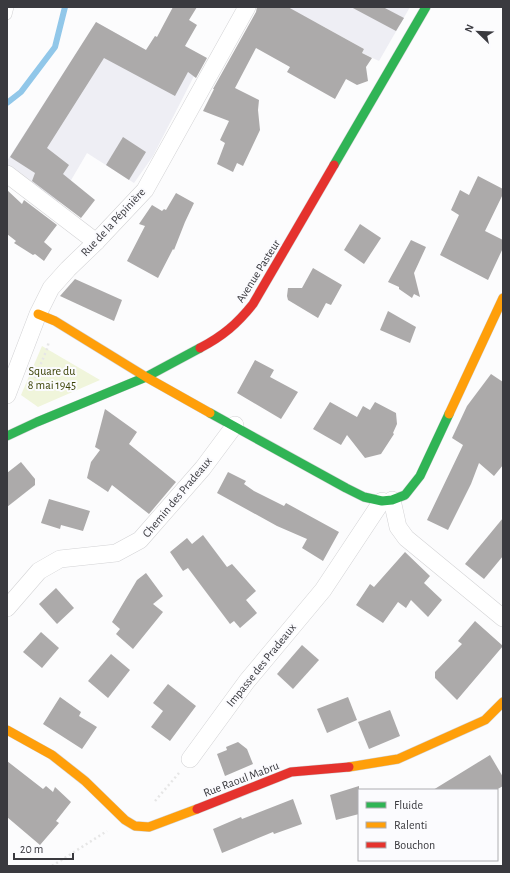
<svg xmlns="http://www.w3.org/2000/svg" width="510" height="873" font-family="'Alegreya Sans',sans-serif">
<rect width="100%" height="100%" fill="#fcfcfd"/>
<g fill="#eeeef4">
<polygon points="271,7 410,7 379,61 362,53 364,49 317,23 310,34"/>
<polygon points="96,22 146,50 155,36 187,53 180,67 194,76 153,156 134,183 87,153 57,204 7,166 7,161"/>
</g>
<polygon fill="#f0f5db" points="42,346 47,349 100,380 38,407 21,395"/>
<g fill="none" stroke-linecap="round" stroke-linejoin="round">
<polyline stroke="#91c7e9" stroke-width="6" points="7,103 21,92 55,47 65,7"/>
</g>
<g fill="#acaaaa">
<polygon points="173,7 197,7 189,20 197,25 185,46 207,58 196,78 188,72 175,96 104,58 47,148 69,165 63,174 95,200 81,218 32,181 35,173 10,157 96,22 146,50 155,36 157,37"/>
<polygon points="257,7 288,7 364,49 362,53 372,58 366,67 368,81 357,85 346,79 335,99 287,72 290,67 256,48 235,88 259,100 258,110 260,130 243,166 237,163 233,172 217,164 225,143 220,140 229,121 203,111 214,89 213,89 256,12"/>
<polygon points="351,7 383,7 404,18 396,31"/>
<polygon points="123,137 146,152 129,180 106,165"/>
<polygon points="478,176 503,189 503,194 485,231 503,240 503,248 488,280 440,255 459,215 451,210 460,190 469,195"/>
<polygon points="7,190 22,204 24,200 57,225 44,242 52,249 44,261 35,254 33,255 14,243 16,241 7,234"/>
<polygon points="176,193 194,203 185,222 174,250 173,249 158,278 127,261 145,226 139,224 152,205 162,211 164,209 166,210"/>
<polygon points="360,224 381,238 364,264 344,250"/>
<polygon points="411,240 426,247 414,273 420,297 414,294 412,298 399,289 399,287 388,282"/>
<polygon points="313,268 342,285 331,305 326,303 318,318 288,300 287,296 288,288 302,288"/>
<polygon points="75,279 122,300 114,321 60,296"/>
<polygon points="388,311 416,327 410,343 380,330"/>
<polygon points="255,360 274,370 270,377 298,392 281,419 237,393"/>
<polygon points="491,374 503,382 503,465 494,476 479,463 471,484 448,530 427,520 463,445 452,438 467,406"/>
<polygon points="330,402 357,417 363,406 370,410 375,402 396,413 397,424 393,433 394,434 381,454 365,458 347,435 341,445 313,429"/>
<polygon points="105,409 137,432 129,444 176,482 149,514 112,485 108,492 87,478 91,462 100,450 95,447"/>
<polygon points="21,462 35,479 35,485 7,507 7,473"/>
<polygon points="228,472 246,481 244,484 254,491 284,506 286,503 339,532 323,561 302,548 307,539 277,526 217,493"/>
<polygon points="49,499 90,511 83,531 61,525 60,529 41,523"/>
<polygon points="503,518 503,556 484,579 465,564"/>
<polygon points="203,535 227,567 232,564 256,591 246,600 257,613 240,628 234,621 230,624 188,568 183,571 170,552 187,538 192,544"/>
<polygon points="405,552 430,576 424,583 442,600 428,617 411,600 406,608 398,602 383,623 356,605 370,584 374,587"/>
<polygon points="146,573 163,596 153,604 163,612 133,649 116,634 120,629 112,622 137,580"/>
<polygon points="56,588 74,608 57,624 39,604"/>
<polygon points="475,621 503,646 457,700 435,678 435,672 462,644 458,641"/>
<polygon points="41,632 59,648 42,668 23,652"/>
<polygon points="302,645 319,660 293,689 277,674"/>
<polygon points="111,654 130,670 108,698 88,681"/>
<polygon points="168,684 196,706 170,741 151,727 163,711 153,703"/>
<polygon points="60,697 81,712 79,716 97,727 82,749 43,724"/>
<polygon points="348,697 357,720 327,733 317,709"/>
<polygon points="390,710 400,736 369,749 358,722"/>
<polygon points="238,742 247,749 253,764 225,776 217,754 227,750 226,747"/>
<polygon points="490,755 503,777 503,786 496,790 433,790"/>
<polygon points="7,761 43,789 46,786 53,792 55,787 71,802 56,821 59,823 40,845 7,817"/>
<polygon points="359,786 359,814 336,820 330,795"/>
<polygon points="293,799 302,824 274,834 273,832 222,853 213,829 241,817 242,819"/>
</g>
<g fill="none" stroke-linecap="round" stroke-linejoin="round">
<g stroke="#d3d3d5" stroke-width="10">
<polyline id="lane" points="7,15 9,7"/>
</g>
<g stroke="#d3d3d5" stroke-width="18">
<g id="street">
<polyline points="7,174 96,242"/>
<polyline points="7,395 38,314 51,288 68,269 96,242 145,190 247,7"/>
<polyline points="392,500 398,527 406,538 503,618"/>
<polyline points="7,608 39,571 60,559 116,553 140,540 203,468 235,425"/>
<polyline points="190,759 247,681 323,590 382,501"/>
</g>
</g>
<g stroke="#d3d3d5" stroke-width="10">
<g id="fast">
<polyline points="334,165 426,7"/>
<polyline points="210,413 346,488 364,497 382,501 392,500 405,495 420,476 449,414"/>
<polyline points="7,436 37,422 146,377 200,348"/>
</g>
</g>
<g stroke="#d3d3d5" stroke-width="10">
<g id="slow">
<polyline points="38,314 55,321 146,377 210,413"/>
<polyline points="449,414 503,298"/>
<polyline points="7,730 52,755 85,781 125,820 135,826 149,827 197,809"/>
<polyline points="349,767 398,759 485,720 503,702"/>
</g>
</g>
<g stroke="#d3d3d5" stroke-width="10">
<g id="jam">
<path d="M200 348C223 336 237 324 253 304L334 165"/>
<polyline points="197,809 291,772 349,767"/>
</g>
</g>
<g stroke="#e6e6e6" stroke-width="2.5" stroke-dasharray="2 3" stroke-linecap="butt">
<polyline points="35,378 47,349 49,341"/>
<polyline points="155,801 179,773"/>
<polyline points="52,866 107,831"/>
</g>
<use href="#lane" stroke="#fff" stroke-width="9"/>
<use href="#street" stroke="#fff" stroke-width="17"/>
<use href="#fast" stroke="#30b455" stroke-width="9"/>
<use href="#slow" stroke="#ff9f0a" stroke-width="9"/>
<use href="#jam" stroke="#e5322d" stroke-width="9"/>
</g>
<g text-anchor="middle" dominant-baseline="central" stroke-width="4" stroke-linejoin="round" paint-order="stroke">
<g font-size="12" fill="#3a3a3f" stroke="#fbfbfe">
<text transform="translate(113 222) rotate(-47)">Rue de la Pépinière</text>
<text transform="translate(258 271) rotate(-58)">Avenue Pasteur</text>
<text transform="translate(177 497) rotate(-50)">Chemin des Pradeaux</text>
<text transform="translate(261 665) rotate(-51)">Impasse des Pradeaux</text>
<text transform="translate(241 779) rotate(-21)">Rue Raoul Mabru</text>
</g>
<g font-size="12" fill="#3b4205" stroke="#fbfbfe">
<text x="52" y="371">Square du<tspan x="52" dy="14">8 mai 1945</tspan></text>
</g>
</g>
<rect width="510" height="873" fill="none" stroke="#3a3a3f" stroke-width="16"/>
<rect x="358" y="789" width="140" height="72" fill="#fbfbfe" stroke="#aeaeb2"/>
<rect x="366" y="802" width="20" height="6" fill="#30b455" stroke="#aeaeb2"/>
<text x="394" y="809" font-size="12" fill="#3a3a3f">Fluide</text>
<rect x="366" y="822" width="20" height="6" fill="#ff9f0a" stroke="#aeaeb2"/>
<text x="394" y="829" font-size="12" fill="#3a3a3f">Ralenti</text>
<rect x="366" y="842" width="20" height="6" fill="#e5322d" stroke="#aeaeb2"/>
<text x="394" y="849" font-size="12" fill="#3a3a3f">Bouchon</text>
<g transform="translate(478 32) rotate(293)" stroke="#fbfbfe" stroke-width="3" paint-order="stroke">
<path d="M0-3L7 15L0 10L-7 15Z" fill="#3a3a3f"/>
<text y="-6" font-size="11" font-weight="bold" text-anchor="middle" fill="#3a3a3f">N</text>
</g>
<path d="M14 853v6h59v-6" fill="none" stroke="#3a3a3f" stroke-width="2"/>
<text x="20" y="853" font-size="12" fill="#3a3a3f" stroke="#fbfbfe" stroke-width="3" paint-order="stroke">20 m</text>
</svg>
